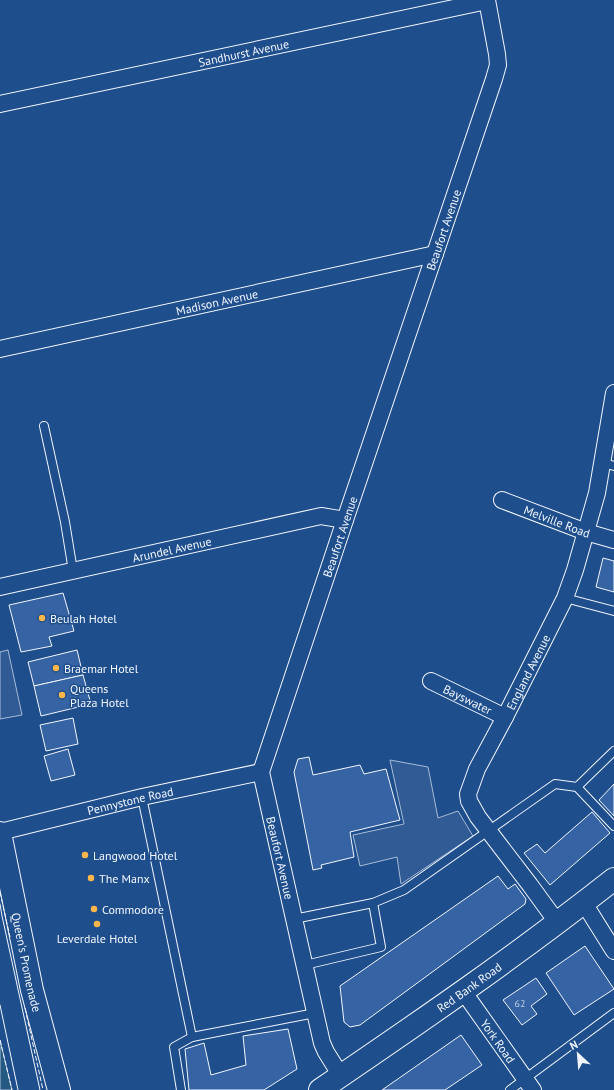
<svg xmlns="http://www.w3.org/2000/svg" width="614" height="1090" font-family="'PT Sans',sans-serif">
<rect width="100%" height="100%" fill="#1f4e8c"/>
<polygon fill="#245a82" stroke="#a8bbd7" points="0,1040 12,1090 0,1090"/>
<g fill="#305b95" stroke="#a8bbd7">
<polygon points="8,650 22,715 0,719 0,652"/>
<polygon points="390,760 428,767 438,818 458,811 473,836 401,884 397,857 360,866 353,835 404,824"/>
</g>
<g fill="#3563a3" stroke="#f2f6ff">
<polygon points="603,558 614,561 614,592 596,587"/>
<polygon points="63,593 74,631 49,637 52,646 21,652 9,605"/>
<polygon points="77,650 83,675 34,686 28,662"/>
<polygon points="83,675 91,704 41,716 34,686"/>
<polygon points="73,718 78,744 46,751 40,725"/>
<polygon points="68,749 75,775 51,781 44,756"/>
<polygon points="309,757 313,775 360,765 364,774 386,769 400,820 350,832 354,857 321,865 322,868 313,870 294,772 298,759"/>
<polygon points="614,784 614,816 599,800"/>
<polygon points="592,812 610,833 550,885 524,853 537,844 545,853"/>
<polygon points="498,876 508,889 515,884 526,899 525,904 360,1025 350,1027 344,1022 340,986"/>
<polygon points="585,946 614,989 574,1015 546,973"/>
<polygon points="536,978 547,994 531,1006 537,1014 522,1025 503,1000"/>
<polygon points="288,1029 297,1069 264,1090 189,1090 185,1049 204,1043 211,1075 246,1065 243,1036"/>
<polygon points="461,1035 482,1065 445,1090 382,1090"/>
</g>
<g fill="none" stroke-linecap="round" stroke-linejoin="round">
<g stroke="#f2f6ff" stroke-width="10">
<g id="lane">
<polyline points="44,426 65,522 73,571"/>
<polyline points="603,463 614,466"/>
<polyline points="565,598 614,611"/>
<polyline points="577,787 614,826"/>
<polyline points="142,797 192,1037"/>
<polyline points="294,919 373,903 404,890 555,784 577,787 614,751"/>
<polyline points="305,965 381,947 373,903"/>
<polyline points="181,1090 174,1047 192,1037 315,1013"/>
<polyline points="510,1090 614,1013"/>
</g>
</g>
<g stroke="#f2f6ff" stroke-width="18">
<g id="street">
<path id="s1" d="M0 104 487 1"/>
<path id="s2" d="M0 349 435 254"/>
<path id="s3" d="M502 500 586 532 614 540"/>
<path id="s4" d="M0 587 321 516 345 520"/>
<path id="s5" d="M431 681 505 717"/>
<path id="s6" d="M0 832 142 797 261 772"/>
<polyline points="584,903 614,951"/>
<path id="s7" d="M557 922 530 885 478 817 469 801 468 794 477 769 505 717 565 598 575 570 597 493 614 393"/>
<path id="s8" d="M463 991 533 1090"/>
<path id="s9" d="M341 1076 326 1052 322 1043 261 772 345 520 494 79 498 65 497 54 487 0"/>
</g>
</g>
<g stroke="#f2f6ff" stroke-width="24">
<g id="secondary">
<path id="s10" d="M320 1090C420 1022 519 954 614 879"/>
</g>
</g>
<g stroke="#f2f6ff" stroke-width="24">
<g id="primary">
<path id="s11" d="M0 833 32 990 59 1090"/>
</g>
</g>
<use href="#lane" stroke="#1f4e8c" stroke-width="8"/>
<use href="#street" stroke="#1f4e8c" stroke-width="16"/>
<use href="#secondary" stroke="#1f4e8c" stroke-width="22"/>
<use href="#primary" stroke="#1f4e8c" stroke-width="22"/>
<g stroke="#f2f6ff" stroke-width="1">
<polyline points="0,904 2,916 40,1090"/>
<polyline points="0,1005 18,1090"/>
</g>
<g stroke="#f2f6ff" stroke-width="1" stroke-dasharray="5 2" stroke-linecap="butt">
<polyline points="0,892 10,937"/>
<polyline points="25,1008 43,1090"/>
<polyline points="0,1040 12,1090"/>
</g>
</g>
<g fill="#ffb74d" stroke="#1f4e8c" stroke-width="1.5">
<circle cx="42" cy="618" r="4"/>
<circle cx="56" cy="668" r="4"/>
<circle cx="62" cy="695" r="4"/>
<circle cx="85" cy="855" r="4"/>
<circle cx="91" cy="878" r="4"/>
<circle cx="94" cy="909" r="4"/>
<circle cx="97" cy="924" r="4"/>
</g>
<g text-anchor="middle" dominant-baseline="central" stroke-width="3" stroke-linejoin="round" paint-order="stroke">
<g font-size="10" fill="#c3d1e8">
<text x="520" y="1003">62</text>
</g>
<g font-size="12" fill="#f2f6ff" stroke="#1f4e8c">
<text stroke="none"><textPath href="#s1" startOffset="249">Sandhurst Avenue</textPath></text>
<text stroke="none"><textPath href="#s9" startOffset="888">Beaufort Avenue</textPath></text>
<text stroke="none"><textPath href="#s2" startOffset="222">Madison Avenue</textPath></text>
<text stroke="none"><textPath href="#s3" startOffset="59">Melville Road</textPath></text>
<text stroke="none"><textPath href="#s9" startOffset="564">Beaufort Avenue</textPath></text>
<text stroke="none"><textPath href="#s4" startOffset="176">Arundel Avenue</textPath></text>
<text stroke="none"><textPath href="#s7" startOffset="293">England Avenue</textPath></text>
<text stroke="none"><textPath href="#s5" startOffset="41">Bayswater</textPath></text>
<text stroke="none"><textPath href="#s6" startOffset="134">Pennystone Road</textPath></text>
<text transform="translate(280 858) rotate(77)">Beaufort Avenue</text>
<text stroke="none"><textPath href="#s11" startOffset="132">Queen's Promenade</textPath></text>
<text stroke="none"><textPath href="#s10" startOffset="181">Red Bank Road</textPath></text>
<text stroke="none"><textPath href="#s8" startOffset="61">York Road</textPath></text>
</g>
<g font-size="12" fill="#f2f6ff" stroke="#1f4e8c" text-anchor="start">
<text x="50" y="618">Beulah Hotel</text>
<text x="64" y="668">Braemar Hotel</text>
<text x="70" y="688">Queens<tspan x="70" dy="14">Plaza Hotel</tspan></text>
<text x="93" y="855">Langwood Hotel</text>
<text x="99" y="878">The Manx</text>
<text x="102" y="909">Commodore</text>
<text x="97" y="938" text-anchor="middle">Leverdale Hotel</text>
</g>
</g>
<g transform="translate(578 1054) rotate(334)" stroke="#1f4e8c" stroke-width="3" paint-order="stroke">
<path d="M0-3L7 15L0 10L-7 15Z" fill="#f2f6ff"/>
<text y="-6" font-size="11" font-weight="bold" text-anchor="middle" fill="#f2f6ff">N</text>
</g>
</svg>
